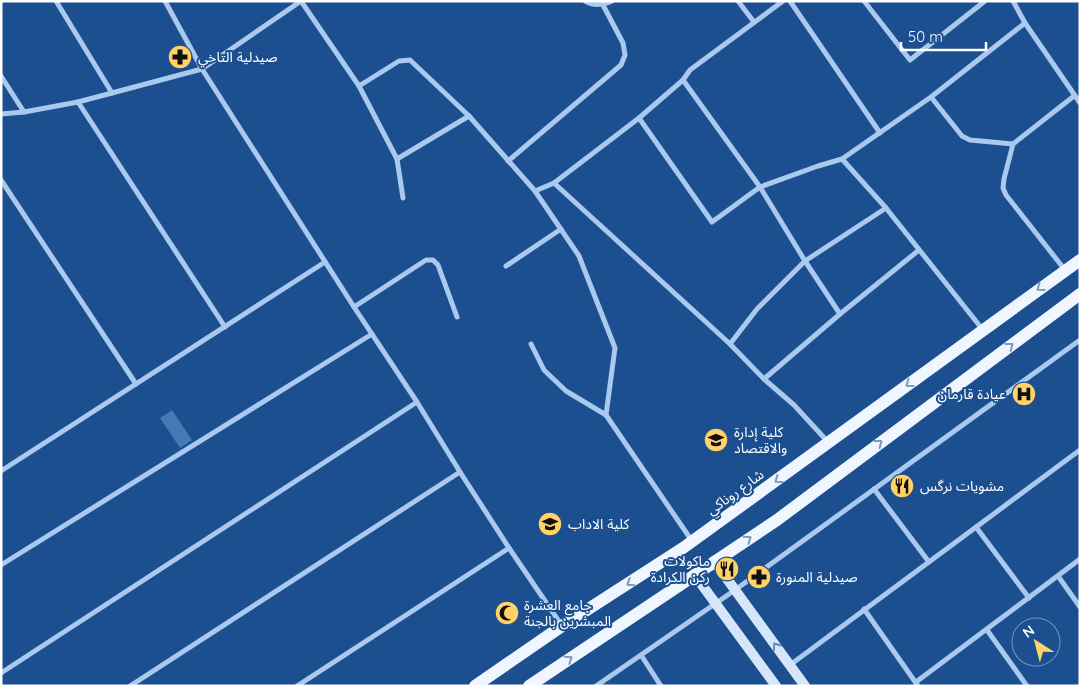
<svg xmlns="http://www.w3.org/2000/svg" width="1081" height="687" font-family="Quicksand,'Noto Sans Arabic',sans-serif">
<rect width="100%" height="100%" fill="#1b4f8f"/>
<polygon fill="#4478b7" points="172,410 192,440 180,448 160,418"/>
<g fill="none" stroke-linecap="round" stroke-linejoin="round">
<g stroke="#a9c9ee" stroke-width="5">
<polyline points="56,1 112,93"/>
<polyline points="165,1 202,69 354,307 417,402 460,472 509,548 562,626"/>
<polyline points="301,1 359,86 397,159 403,198"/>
<path d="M585 1C594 7 603 5 612 1"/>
<polyline points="738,1 754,22"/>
<polyline points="790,1 880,133"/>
<polyline points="864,1 910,60 985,1"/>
<polyline points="1013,1 1025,23 1080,103"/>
<polyline points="1,76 24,112"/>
<polyline points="683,80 760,187 805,261 840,314"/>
<polyline points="359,86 399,61 410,60 469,116 535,191 579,256 615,348 606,415 692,541"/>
<polyline points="931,97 962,136 970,140 1013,144"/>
<polyline points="78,102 225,327"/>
<polyline points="1,114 24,112 78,102 202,69 301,1"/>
<polyline points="639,118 712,222 760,187 818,166 842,159 931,97 1025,23"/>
<polyline points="397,159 469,116"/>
<polyline points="842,159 886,208 983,330"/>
<polyline points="508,161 621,65 625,55 623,43 603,5"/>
<polyline points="1,180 136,384"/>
<polyline points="554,183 730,344 764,379 794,405 828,442"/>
<polyline points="535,191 554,183 639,118 683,80 690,70 783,1"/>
<polyline points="506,266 561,229"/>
<polyline points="1065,270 1006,195 1003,188 1004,179 1013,144 1074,96"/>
<polyline points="354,307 426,260 433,260 438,265 457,317"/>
<polyline points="531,344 544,370 566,391 606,415"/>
<polyline points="730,344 757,309 805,261 886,208"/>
<polyline points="764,379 840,314 919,250"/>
<polyline points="1,471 325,262"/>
<polyline points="874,489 929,562"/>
<polyline points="976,527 1029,598"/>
<polyline points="1,565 372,334"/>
<polyline points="1058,576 1080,607"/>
<polyline points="864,609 918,686"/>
<polyline points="987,630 1027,686"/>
<polyline points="641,655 661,686"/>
<polyline points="790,665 1080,450"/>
<polyline points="1,673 417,402"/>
<polyline points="916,682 1080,559"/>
<polyline points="130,686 460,472"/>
<polyline points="297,686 509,548"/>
<polyline points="596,686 735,590 1080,340"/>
</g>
<g stroke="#d6e6fa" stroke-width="10">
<polyline points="714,561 805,686"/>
<polyline points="694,574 776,686"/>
</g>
<g stroke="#f0f6ff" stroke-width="12">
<polyline points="475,686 562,626 683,548 1080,260"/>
<polyline points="529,686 777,520 1080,294"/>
</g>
</g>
<defs><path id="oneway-chevron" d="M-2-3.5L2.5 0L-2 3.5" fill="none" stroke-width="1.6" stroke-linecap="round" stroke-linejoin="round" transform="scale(1.25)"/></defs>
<g stroke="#7b9ac1">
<use href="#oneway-chevron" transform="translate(1040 288) rotate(144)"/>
<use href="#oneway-chevron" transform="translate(1010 346) rotate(-37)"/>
<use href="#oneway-chevron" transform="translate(909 384) rotate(144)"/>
<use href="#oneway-chevron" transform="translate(879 443) rotate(-37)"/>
<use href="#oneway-chevron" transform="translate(778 480) rotate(144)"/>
<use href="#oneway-chevron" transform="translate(748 539) rotate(-34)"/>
<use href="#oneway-chevron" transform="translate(630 583) rotate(147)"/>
<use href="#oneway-chevron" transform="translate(569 659) rotate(-34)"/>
</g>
<use stroke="#668bba" href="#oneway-chevron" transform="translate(776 646) rotate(-126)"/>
<defs>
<g id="pharmacy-disc" transform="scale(1.25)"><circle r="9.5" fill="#ffd166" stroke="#1b4f8f"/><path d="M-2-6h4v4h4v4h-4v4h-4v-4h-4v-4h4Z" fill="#111"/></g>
<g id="hospital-disc" transform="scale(1.25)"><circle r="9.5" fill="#ffd166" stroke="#1b4f8f"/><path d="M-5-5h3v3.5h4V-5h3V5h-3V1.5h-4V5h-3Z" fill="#111"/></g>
<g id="university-disc" transform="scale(1.25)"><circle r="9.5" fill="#ffd166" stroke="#1b4f8f"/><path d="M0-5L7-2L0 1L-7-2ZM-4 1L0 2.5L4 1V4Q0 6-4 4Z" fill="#111"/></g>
<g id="restaurant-disc" transform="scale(1.25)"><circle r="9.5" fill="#ffd166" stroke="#1b4f8f"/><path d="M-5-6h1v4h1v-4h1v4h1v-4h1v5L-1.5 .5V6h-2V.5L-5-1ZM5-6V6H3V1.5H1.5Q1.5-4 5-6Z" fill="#111"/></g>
<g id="mosque-disc" transform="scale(1.25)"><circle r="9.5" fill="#ffd166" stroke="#1b4f8f"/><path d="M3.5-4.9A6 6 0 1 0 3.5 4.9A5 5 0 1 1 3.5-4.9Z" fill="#111"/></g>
</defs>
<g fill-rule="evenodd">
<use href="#pharmacy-disc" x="180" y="57"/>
<use href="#hospital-disc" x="1024" y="394"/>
<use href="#university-disc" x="716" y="440"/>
<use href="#restaurant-disc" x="902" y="486"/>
<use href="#university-disc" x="550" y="524"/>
<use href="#restaurant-disc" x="727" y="569"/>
<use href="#pharmacy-disc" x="759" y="577"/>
<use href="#mosque-disc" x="507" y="613"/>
</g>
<g text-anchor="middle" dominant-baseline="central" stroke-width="4" stroke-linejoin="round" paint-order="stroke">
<g font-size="14" fill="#fff" stroke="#1b4f8f" text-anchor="start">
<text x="198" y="57">صيدلية التاخي</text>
<text x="1006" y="394" text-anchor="end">عيادة قارمان</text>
<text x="734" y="432">كلية إدارة<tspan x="734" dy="16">والاقتصاد</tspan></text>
<text x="920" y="486">مشويات نرگس</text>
<text x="568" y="524">كلية الاداب</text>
<text x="710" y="561" text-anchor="end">ماكولات<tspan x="710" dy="16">ركن الكرادة</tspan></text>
<text x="776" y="577">صيدلية المنورة</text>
<text x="524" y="605">جامع العشرة<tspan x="524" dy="16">المبشرين بالجنة</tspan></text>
</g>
<g font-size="14" fill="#fff" stroke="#1b4f8f">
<text transform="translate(735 492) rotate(-36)">شارع روناكي</text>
</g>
</g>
<rect width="1081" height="687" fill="none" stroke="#ffffff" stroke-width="5"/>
<g transform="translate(1036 642) rotate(324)"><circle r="24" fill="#1b4f8f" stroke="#7695bc"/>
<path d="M0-4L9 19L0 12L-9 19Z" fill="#ffd166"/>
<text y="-8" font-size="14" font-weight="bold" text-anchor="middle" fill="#ffffff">N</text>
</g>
<path d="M901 42v8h85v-8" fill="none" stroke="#ffffff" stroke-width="2.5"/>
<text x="908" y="42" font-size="15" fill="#ffffff" stroke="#1b4f8f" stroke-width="4" paint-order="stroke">50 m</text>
</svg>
